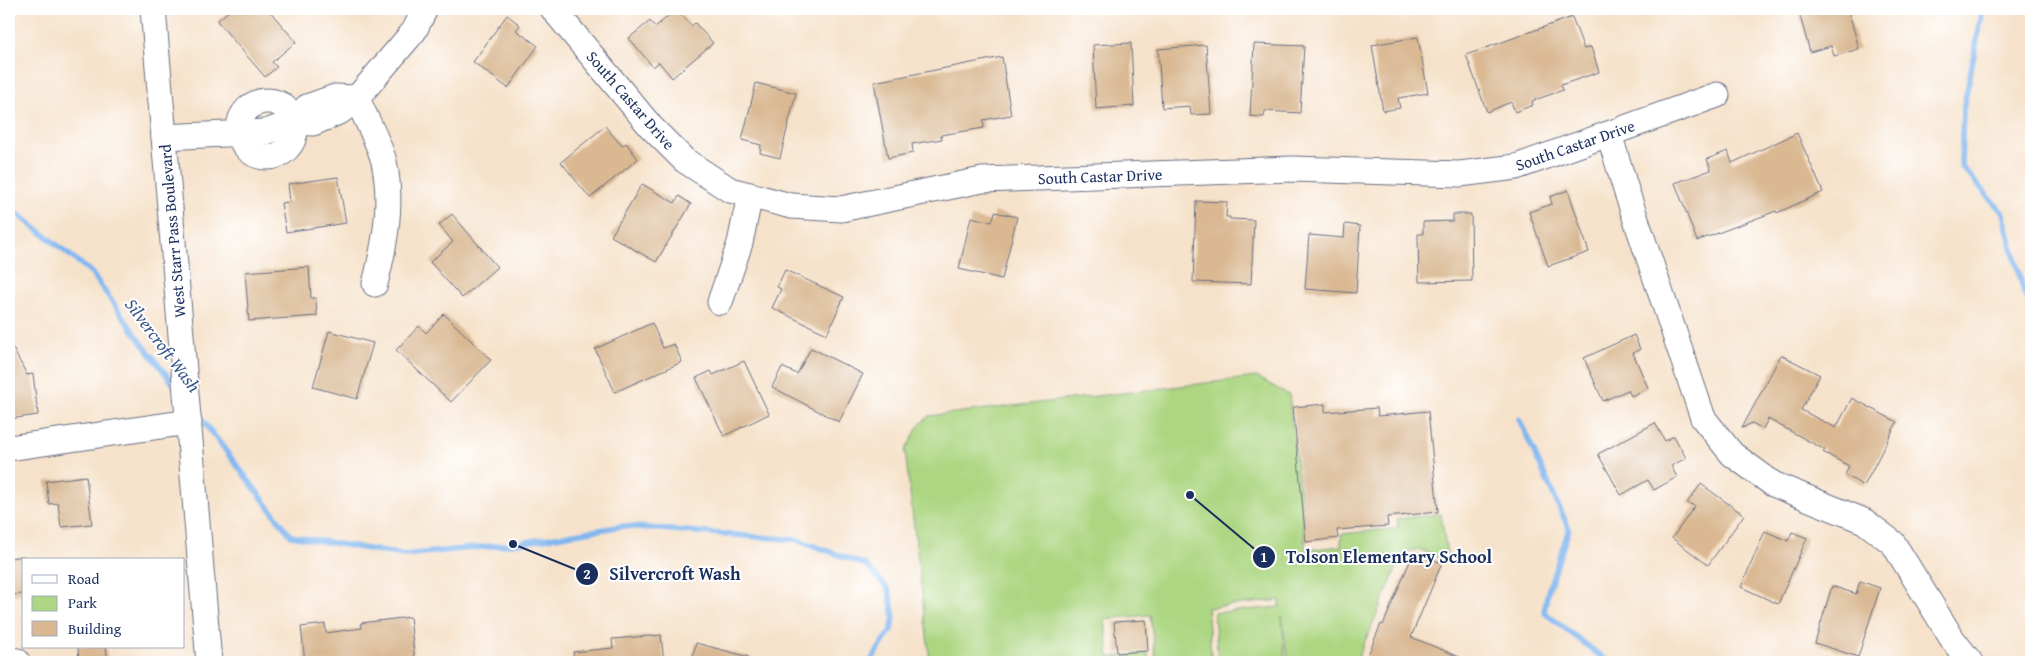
<svg xmlns="http://www.w3.org/2000/svg" width="2040" height="671" font-family="'Gentium Book Plus',serif">
<rect width="100%" height="100%" fill="#fff"/>
<filter id="ink" filterUnits="userSpaceOnUse"><feTurbulence type="fractalNoise" baseFrequency=".02" numOctaves="2"/><feDisplacementMap in="SourceGraphic" scale="10" xChannelSelector="R" yChannelSelector="G"/><feConvolveMatrix kernelMatrix="1 2 1 2 8 2 1 2 1" color-interpolation-filters="sRGB"/></filter>
<filter id="wash" filterUnits="userSpaceOnUse"><feTurbulence type="fractalNoise" baseFrequency=".0096" numOctaves="4" result="noise"/><feDisplacementMap in="SourceGraphic" scale="20" xChannelSelector="R" yChannelSelector="G"/><feGaussianBlur stdDeviation="1.12" result="paint"/><feColorMatrix in="noise" values="0 0 0 0 0 0 0 0 0 0 0 0 0 0 0 0 0 1.4 0 .05"/><feComposite in="paint" operator="in"/></filter>
<g filter="url(#wash)">
<rect width="100%" height="100%" fill="#f6e2ca"/>
<polygon fill="#acd681" stroke="#648270" points="1257,377 1289,395 1306,550 1341,546 1341,534 1398,528 1397,519 1441,514 1448,561 1418,549 1403,553 1356,662 1288,662 1282,616 1285,662 1218,662 1214,613 1280,607 1280,600 1207,608 1212,662 1156,662 1150,615 1105,619 1109,657 1148,653 1149,662 930,662 905,451 919,425 929,416"/>
<g fill="none" stroke-linecap="round" stroke-linejoin="round">
<g stroke="#81b7f0" stroke-width="5.5">
<polyline points="1983,9 1963,110 1961,166 2003,213 2024,292 2031,306"/>
<polyline points="9,207 91,272 141,342 176,387"/>
<polyline points="196,412 291,536 404,555 513,544 623,526 798,540 866,565 889,590 894,618 891,630 870,662"/>
<polyline points="1519,419 1569,529 1548,591 1544,612 1603,658 1612,662"/>
</g>
</g>
<g id="blocks">
<g fill="#d9b892">
<polygon points="231,9 268,9 296,42 272,62 277,67 265,77 217,21"/>
<polygon points="677,9 691,26 695,23 713,43 672,78 659,62 653,67 629,38 650,21 655,27"/>
<polygon points="1798,9 1848,9 1859,49 1834,56 1831,46 1810,52"/>
<polygon points="507,15 520,25 516,30 538,46 508,88 473,62"/>
<polygon points="1572,17 1584,49 1591,47 1599,72 1561,85 1563,90 1532,101 1533,105 1515,112 1511,102 1487,112 1466,55"/>
<polygon points="1418,37 1428,93 1398,98 1400,108 1383,111 1372,45"/>
<polygon points="1131,43 1134,106 1096,109 1093,45"/>
<polygon points="1254,44 1304,46 1300,113 1265,111 1264,117 1250,116"/>
<polygon points="1206,45 1211,114 1191,115 1190,106 1162,108 1158,49"/>
<polygon points="1002,57 1011,115 983,120 984,128 941,135 942,139 912,144 913,153 888,158 874,82"/>
<polygon points="756,83 796,93 780,158 760,153 761,145 742,140"/>
<polygon points="605,126 622,146 626,143 638,159 590,198 561,162"/>
<polygon points="1797,133 1823,192 1777,213 1776,211 1697,241 1675,183 1711,170 1707,159 1728,151 1732,163"/>
<polygon points="338,177 346,223 286,232 281,203 290,202 288,184"/>
<polygon points="642,184 675,203 679,196 691,204 656,262 611,236"/>
<polygon points="1568,190 1589,252 1548,266 1529,212 1552,204 1550,197"/>
<polygon points="1196,201 1227,202 1226,217 1230,217 1230,219 1254,220 1251,284 1193,282"/>
<polygon points="995,212 1017,217 1002,279 959,269 971,217 992,222"/>
<polygon points="452,214 497,267 462,298 430,262 453,242 439,225"/>
<polygon points="1453,214 1471,214 1472,281 1419,282 1418,234 1423,234 1423,222 1453,221"/>
<polygon points="1345,224 1360,226 1356,293 1305,289 1309,235 1344,238"/>
<polygon points="309,267 311,298 316,298 317,316 249,321 245,272"/>
<polygon points="785,270 844,297 827,334 772,308 781,289 777,287"/>
<polygon points="444,314 491,360 451,402 396,350 419,326 426,333"/>
<polygon points="652,323 663,348 674,344 682,362 615,392 595,349"/>
<polygon points="329,331 373,343 357,399 313,387"/>
<polygon points="1634,335 1640,349 1633,353 1648,388 1631,396 1628,390 1603,401 1584,358"/>
<polygon points="9,341 27,375 33,374 38,415 9,419"/>
<polygon points="811,348 863,374 839,422 772,387 782,367 797,374"/>
<polygon points="1781,355 1820,375 1801,410 1836,428 1852,398 1897,422 1864,486 1845,475 1849,466 1823,452 1825,450 1768,419 1763,429 1752,423 1742,428"/>
<polygon points="744,361 769,414 724,436 696,378 711,371 713,375"/>
<polygon points="1325,404 1325,412 1377,408 1378,416 1428,411 1438,512 1387,517 1388,526 1337,530 1338,538 1306,542 1293,407"/>
<polygon points="1655,423 1665,441 1674,436 1686,458 1671,466 1677,477 1654,490 1648,480 1621,495 1598,454"/>
<polygon points="86,476 92,524 61,527 58,503 49,504 46,481"/>
<polygon points="1701,484 1744,515 1708,565 1672,538 1695,506 1687,503"/>
<polygon points="1765,531 1788,541 1792,532 1807,538 1778,604 1741,587"/>
<polygon points="1417,553 1442,563 1411,637 1472,662 1365,662 1381,624 1383,625 1413,554 1415,556"/>
<polygon points="24,556 24,594 9,595 9,558"/>
<polygon points="1860,581 1880,588 1858,657 1815,643 1832,586 1856,594"/>
<polygon points="410,617 415,662 305,662 301,627 325,624 326,633 362,628 361,623"/>
<polygon points="1146,620 1148,651 1117,653 1114,622"/>
<polygon points="661,635 664,662 574,662 573,652 613,648 612,639"/>
<polygon points="696,643 749,657 749,662 691,662"/>
<polygon points="78,647 106,647 108,662 79,662"/>
</g>
</g>
</g>
<g filter="url(#ink)">
<use href="#blocks" fill-opacity="0" stroke="#686e84" stroke-width="1"/>
<g fill="none" stroke-linecap="round" stroke-linejoin="round">
<g stroke="#686e84" stroke-width="27">
<g id="minor">
<polyline points="153,9 209,662"/>
<polyline points="553,9 651,127 684,160 730,190 791,206 841,209 982,180 1292,169 1460,174 1516,167 1717,95"/>
<circle cx="267" cy="129" r="28"/>
<polyline points="1609,134 1627,193 1703,418 1732,454 1773,484 1864,521 1893,543 1953,640 1970,662"/>
<polyline points="164,137 266,132 294,122 313,123 341,111 357,98 335,97 307,107 294,122"/>
<path d="M375 284C385 244 393 203 384 162 379 142 365 118 357 98L414 31 425 9"/>
<polyline points="720,302 740,243 750,195"/>
<polyline points="9,448 189,422"/>
<polyline points="9,660 17,661"/>
</g>
</g>
<use href="#minor" stroke="#fff" stroke-width="25"/>
</g>
</g>
<g text-anchor="middle" dominant-baseline="central" stroke-width="4" stroke-linejoin="round" paint-order="stroke">
<g font-size="16" fill="#1b2f5e" stroke="#fff">
<text transform="translate(631 100) rotate(49)">South Castar Drive</text>
<text transform="translate(1575 145) rotate(-19)">South Castar Drive</text>
<text transform="translate(1100 176) rotate(-2)">South Castar Drive</text>
<text transform="translate(172 231) rotate(-95)">West Starr Pass Boulevard</text>
</g>
<g font-size="18" font-style="italic" fill="#3a588a" stroke="#fff">
<text transform="translate(163 345) rotate(53)">Silvercroft Wash</text>
</g>
</g>
<path fill="none" stroke="#1b2f5e" stroke-width="2" d="M1190 495L1264 557M513 544L587 574"/>
<g fill="#1b2f5e" stroke="#fff" stroke-width="2">
<circle cx="1190" cy="495" r="5"/>
<circle cx="513" cy="544" r="5"/>
<circle cx="1264" cy="557" r="12"/>
<circle cx="587" cy="574" r="12"/>
</g>
<g font-size="15" text-anchor="middle" font-weight="bold" fill="#fff">
<text x="1264" y="562">1</text>
<text x="587" y="579">2</text>
</g>
<g font-size="18" text-anchor="middle" font-weight="bold" fill="#1b2f5e" stroke="#fff" stroke-width="4" stroke-linejoin="round" paint-order="stroke">
<text x="1389" y="563">Tolson Elementary School</text>
<text x="675" y="580">Silvercroft Wash</text>
</g>
<rect width="2040" height="671" fill="none" stroke="#fff" stroke-width="30"/>
<rect x="22" y="558" width="162" height="90" fill="#ffffff" stroke="#a4acbf"/>
<rect x="32" y="575" width="25" height="8" fill="#ffffff" stroke="#a4acbf"/>
<text x="68" y="584" font-size="15" fill="#1b2f5e">Road</text>
<rect x="32" y="596" width="25" height="15" fill="#acd681" stroke="#a4acbf"/>
<text x="68" y="608" font-size="15" fill="#1b2f5e">Park</text>
<rect x="32" y="621" width="25" height="15" fill="#d9b892" stroke="#a4acbf"/>
<text x="68" y="634" font-size="15" fill="#1b2f5e">Building</text>
</svg>
